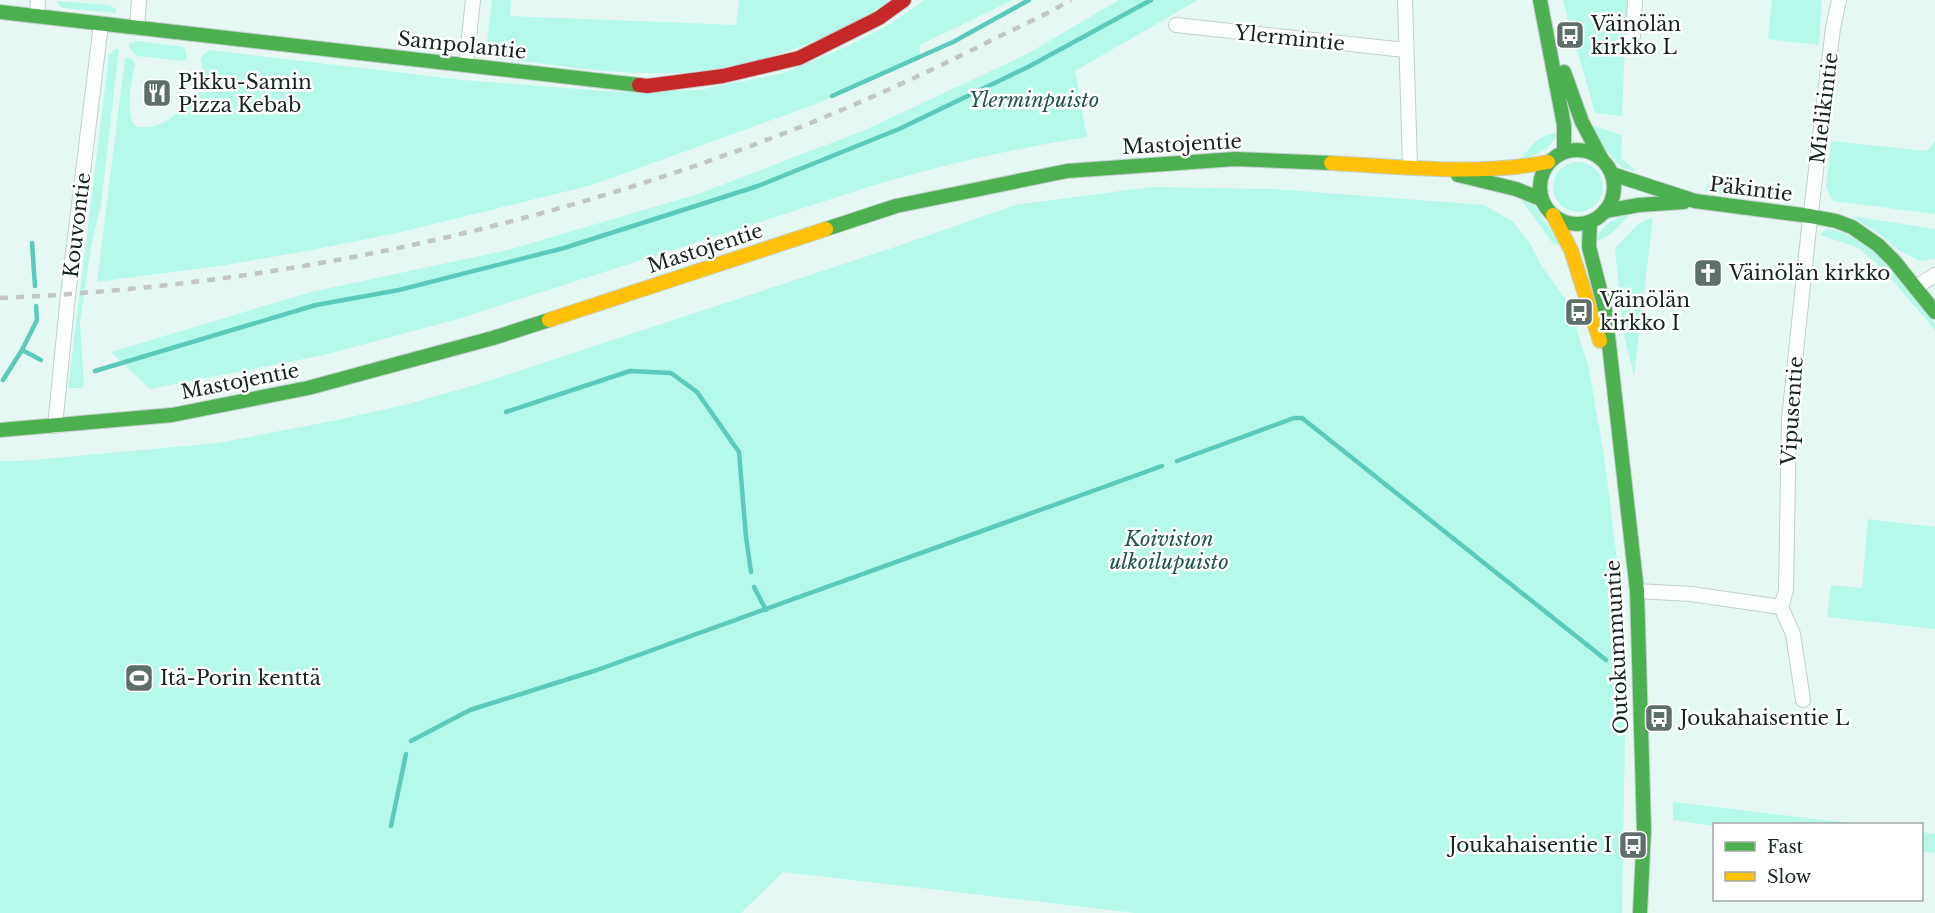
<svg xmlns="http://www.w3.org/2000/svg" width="1935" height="913" font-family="'Libre Baskerville',serif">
<rect width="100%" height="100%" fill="#e6f8f4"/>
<g fill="#b5f9eb">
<path d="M492 0H511L510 16 736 25 739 0H890C831 43 745 70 672 73 613 75 554 65 495 58L486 50Z"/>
<path d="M924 0H1013L920 45 919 60 816 104 592 185 401 232 312 250 226 265 97 282 125 58 127 57 133 60 135 64C132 83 124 109 135 126 165 134 188 102 207 84L200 58 209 50 463 80 619 92 699 90 784 73 850 45 890 24Z"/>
<path d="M1119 0H1198L1075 71 1087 137C1016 148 947 164 878 184L458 319 324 355 150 389 111 352 311 292 508 250 701 193 865 130 1027 54Z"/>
<polygon points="1563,0 1627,0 1622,116 1595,113"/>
<polygon points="1772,0 1822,0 1819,45 1768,39"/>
<polygon points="56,1 109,5 116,9 116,13 62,8"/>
<polygon points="138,41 183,47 186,52 187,59 184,61 137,56 129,47 129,43"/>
<polygon points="115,49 119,49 101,204 91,247 80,322 84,386 81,388 68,388 109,55"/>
<polygon points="1591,125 1622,135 1621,158 1637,172 1622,168 1605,149"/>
<path d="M1558 132C1551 149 1541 153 1524 158V154C1529 150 1530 147 1534 143 1541 136 1549 134 1558 132Z"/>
<polygon points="1831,141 1927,151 1935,141 1935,214 1833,201 1826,187"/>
<circle cx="1578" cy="187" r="25"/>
<polygon points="1711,183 1785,193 1787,195 1786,202 1706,192 1707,185"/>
<polygon points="1151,187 1274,189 1484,205 1512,221 1530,243 1541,265 1568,303 1589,368 1605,462 1619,576 1626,675 1622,913 1136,913 783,872 741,913 0,913 0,461 21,461 218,443 337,420 408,404 479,384 895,247 1015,205"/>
<polygon points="1520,198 1532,203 1562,246 1553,244"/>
<path d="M1631 213C1621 223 1611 238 1596 241 1601 224 1615 218 1631 213Z"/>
<polygon points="1851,216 1935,229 1935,259 1920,261 1900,251 1882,236"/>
<polygon points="1653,217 1634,376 1623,332 1615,248 1637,225"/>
<path d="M1826 229C1872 233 1908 291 1935 324V330L1883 269 1859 248 1820 235Z"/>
<polygon points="1868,519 1935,527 1935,629 1827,617 1831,585 1862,588"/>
<polygon points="1673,802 1858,824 1714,826 1673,820"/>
<polygon points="1922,832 1935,834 1935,853 1922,851"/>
</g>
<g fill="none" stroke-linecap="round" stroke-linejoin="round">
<g stroke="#5ccaba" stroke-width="4.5">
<polyline points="832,96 953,42 1029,0"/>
<polyline points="32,243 35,286"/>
<polyline points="36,306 37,320 22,350 41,360"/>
<polyline points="95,371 316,305 399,290 564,248 758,186 899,129 1028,67 1151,0"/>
<polyline points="3,380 22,350"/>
<polyline points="506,412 630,371 671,373 697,392 739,452 746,537 751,572"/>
<polyline points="1177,461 1294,418 1302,418 1606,660"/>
<polyline points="754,587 766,610"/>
<polyline points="411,741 470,710 597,670 1162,466"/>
<polyline points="391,826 406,754"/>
</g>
<g stroke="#c1d0cc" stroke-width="16">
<g id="street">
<polyline points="1405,0 1410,166"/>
<polyline points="37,16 38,0"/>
<polyline points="1176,25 1405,50"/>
<polyline points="137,28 139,0"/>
<polyline points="1633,37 1635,0"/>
<polyline points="466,65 473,0"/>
<polyline points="1916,287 1935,275"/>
<polyline points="55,426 68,295 101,24"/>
<polyline points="1637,591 1691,594 1781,607 1793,634 1803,700"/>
<polyline points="1781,607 1786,590 1789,419 1808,237 1833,28 1839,0"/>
</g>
</g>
<g stroke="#c1d0cc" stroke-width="16">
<g id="fast">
<polyline points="1540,0 1564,125 1564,151"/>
<polyline points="0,12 639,85"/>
<polyline points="1564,72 1582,122 1601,158"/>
<circle cx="1577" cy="187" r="37"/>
<polyline points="1612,174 1695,201 1810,216 1836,221 1852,227 1878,245 1894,261 1935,312"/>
<polyline points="1458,175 1516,189 1541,199"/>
<polyline points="1605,211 1639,205 1684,202"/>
<polyline points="1590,222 1589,247 1605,309 1637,591 1644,830 1640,913"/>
<polyline points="826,229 896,206 1067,171 1235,159 1331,163"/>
<polyline points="0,430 172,415 308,388 493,338 549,320"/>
</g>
</g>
<g stroke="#c1d0cc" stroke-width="16">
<g id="slow">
<path d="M1331 163C1402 167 1479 176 1548 162"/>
<polyline points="1553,215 1571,250 1600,341"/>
<polyline points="549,320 826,229"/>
</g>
</g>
<g stroke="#c1d0cc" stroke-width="16">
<polyline id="jam" points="639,85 647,86 723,76 799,58 879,18 904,0"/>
</g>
<use href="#street" stroke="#fbfefd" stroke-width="14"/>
<use href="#fast" stroke="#4caf50" stroke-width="14"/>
<use href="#slow" stroke="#ffc107" stroke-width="14"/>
<use href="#jam" stroke="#c62828" stroke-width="14"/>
<path stroke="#c1c6c5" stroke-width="4.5" stroke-dasharray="8 8" stroke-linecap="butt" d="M0 298C273 286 530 231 785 133 857 105 927 73 996 38 1021 26 1047 14 1071 0"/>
</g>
<defs>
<g id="bus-square" transform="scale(1.5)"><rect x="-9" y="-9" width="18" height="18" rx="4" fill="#5e6f6b" stroke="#fff"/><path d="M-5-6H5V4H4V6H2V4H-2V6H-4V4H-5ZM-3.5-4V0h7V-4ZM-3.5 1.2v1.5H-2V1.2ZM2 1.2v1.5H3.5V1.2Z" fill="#fff"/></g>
<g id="restaurant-square" transform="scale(1.5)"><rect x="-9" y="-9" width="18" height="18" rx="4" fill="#5e6f6b" stroke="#fff"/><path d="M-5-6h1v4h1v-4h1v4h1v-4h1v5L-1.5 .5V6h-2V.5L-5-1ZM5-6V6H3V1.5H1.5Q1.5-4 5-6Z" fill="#fff"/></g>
<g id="church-square" transform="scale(1.5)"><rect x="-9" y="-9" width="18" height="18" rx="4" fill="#5e6f6b" stroke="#fff"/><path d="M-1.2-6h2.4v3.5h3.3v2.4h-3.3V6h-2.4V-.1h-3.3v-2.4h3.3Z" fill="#fff"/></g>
<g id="stadium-square" transform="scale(1.5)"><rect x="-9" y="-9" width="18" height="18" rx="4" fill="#5e6f6b" stroke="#fff"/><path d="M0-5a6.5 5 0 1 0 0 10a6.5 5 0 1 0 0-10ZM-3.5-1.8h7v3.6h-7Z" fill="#fff"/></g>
</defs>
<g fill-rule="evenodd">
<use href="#bus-square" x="1570" y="35"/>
<use href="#restaurant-square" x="157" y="93"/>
<use href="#church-square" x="1708" y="273"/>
<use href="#bus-square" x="1579" y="312"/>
<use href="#stadium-square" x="139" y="678"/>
<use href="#bus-square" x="1659" y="718"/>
<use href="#bus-square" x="1633" y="845"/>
</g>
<g text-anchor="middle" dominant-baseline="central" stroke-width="5" stroke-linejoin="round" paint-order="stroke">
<g font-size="20" fill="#152521" stroke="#fff" text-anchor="start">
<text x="1591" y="24">Väinölän<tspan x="1591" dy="23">kirkko L</tspan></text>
<text x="178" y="82">Pikku-Samin<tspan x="178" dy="23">Pizza Kebab</tspan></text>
<text x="1729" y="273">Väinölän kirkko</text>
<text x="1600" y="300">Väinölän<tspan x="1600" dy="23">kirkko I</tspan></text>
<text x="160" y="678">Itä-Porin kenttä</text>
<text x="1680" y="718">Joukahaisentie L</text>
<text x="1612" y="845" text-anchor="end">Joukahaisentie I</text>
</g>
<g font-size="20" fill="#152521" stroke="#fff">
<text transform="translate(1290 38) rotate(6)">Ylermintie</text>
<text transform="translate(462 45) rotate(6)">Sampolantie</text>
<text transform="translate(1824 108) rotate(-83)">Mielikintie</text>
<text transform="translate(1182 144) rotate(-3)">Mastojentie</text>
<text transform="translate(1751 189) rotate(7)">Päkintie</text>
<text transform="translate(77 225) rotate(-83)">Kouvontie</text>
<text transform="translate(705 248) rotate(-18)">Mastojentie</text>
<text transform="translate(240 381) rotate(-11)">Mastojentie</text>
<text transform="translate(1792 411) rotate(-86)">Vipusentie</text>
<text transform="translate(1617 647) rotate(-93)">Outokummuntie</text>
</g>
<g font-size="20" font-style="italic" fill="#1f574d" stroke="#fff">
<text x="1034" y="100">Ylerminpuisto</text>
<text x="1169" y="539">Koiviston<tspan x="1169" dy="23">ulkoilupuisto</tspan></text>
</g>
</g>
<rect x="1713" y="823" width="210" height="78" fill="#ffffff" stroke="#a1a8a6" stroke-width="1.5"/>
<rect x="1725" y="842" width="30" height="9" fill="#4caf50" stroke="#a1a8a6" stroke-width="1.5"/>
<text x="1767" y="853" font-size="18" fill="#152521">Fast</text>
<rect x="1725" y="872" width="30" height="9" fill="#ffc107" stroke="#a1a8a6" stroke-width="1.5"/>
<text x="1767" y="883" font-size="18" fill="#152521">Slow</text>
</svg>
